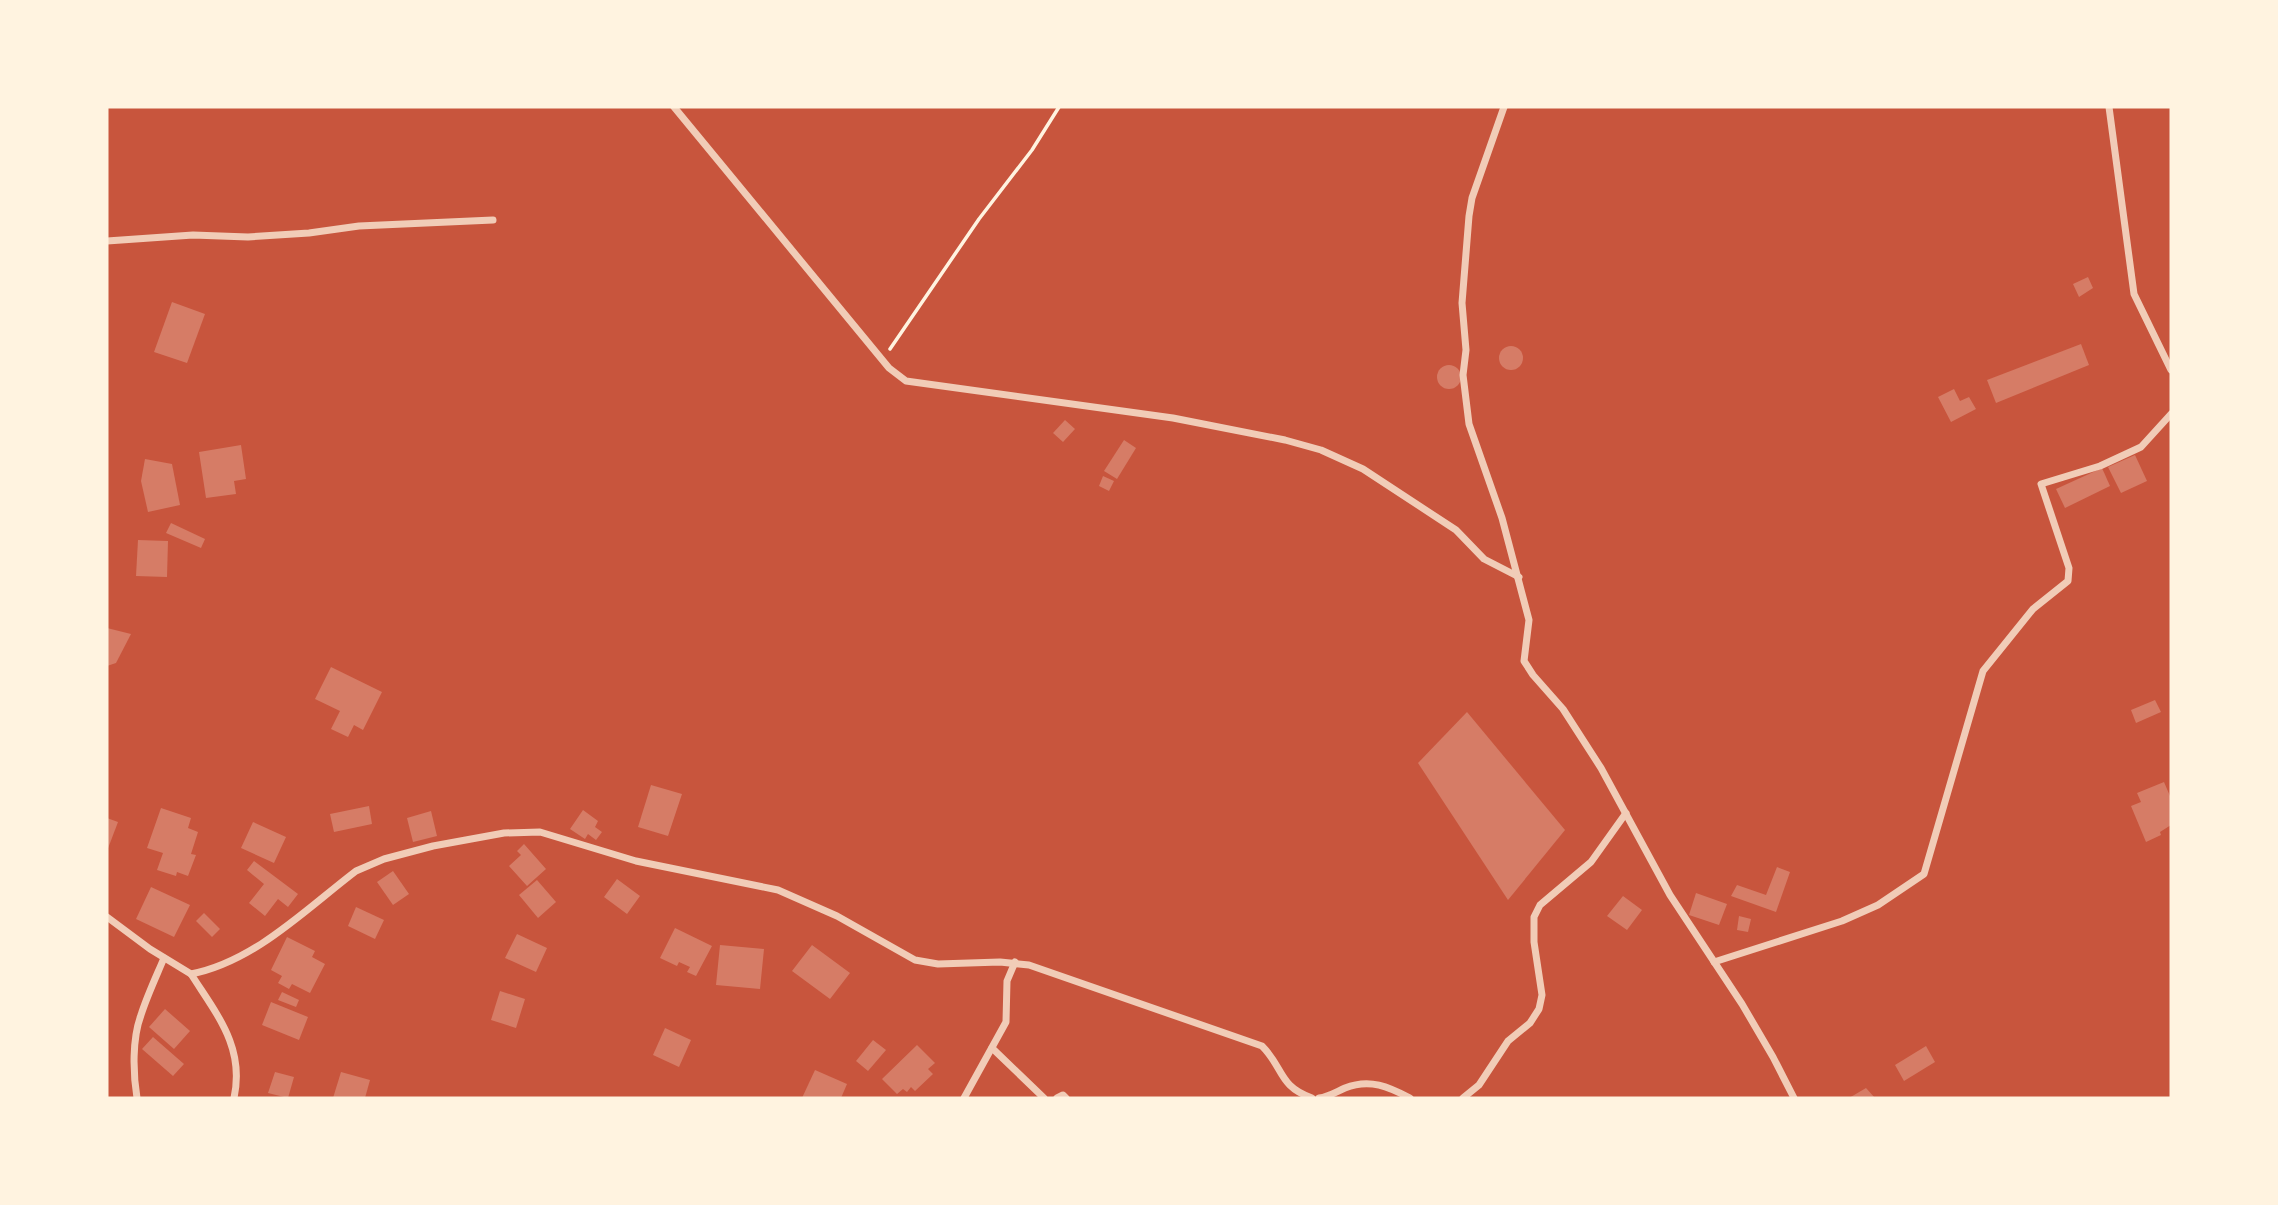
<svg xmlns="http://www.w3.org/2000/svg" width="2278" height="1205" font-family="Inter,sans-serif">
<rect width="100%" height="100%" fill="#c8553d"/>
<g fill="#d67c66">
<polygon points="2088,277 2093,288 2079,297 2073,284"/>
<polygon points="172,302 205,314 187,363 154,352"/>
<polygon points="2081,344 2089,365 1996,403 1987,380"/>
<circle cx="1511" cy="358" r="12"/>
<circle cx="1449" cy="377" r="12"/>
<polygon points="1954,389 1960,401 1969,397 1976,409 1951,422 1938,397"/>
<polygon points="1065,420 1075,429 1063,442 1053,433"/>
<polygon points="1124,440 1136,448 1117,479 1104,471"/>
<polygon points="241,445 246,479 234,481 236,494 206,498 199,452"/>
<polygon points="2135,455 2147,481 2121,493 2108,467"/>
<polygon points="145,459 172,464 180,505 148,512 141,481"/>
<polygon points="2102,468 2110,486 2065,508 2056,489"/>
<polygon points="1103,476 1114,481 1109,491 1099,486"/>
<polygon points="171,523 205,539 201,548 166,533"/>
<polygon points="138,540 168,541 167,577 136,576"/>
<polygon points="107,628 131,634 116,663 107,666"/>
<polygon points="331,667 382,692 363,730 354,725 348,737 331,729 340,711 315,699"/>
<polygon points="2155,700 2161,712 2136,723 2131,710"/>
<polygon points="1467,712 1565,830 1508,900 1418,763"/>
<polygon points="2164,782 2170,796 2171,795 2171,825 2160,832 2161,835 2146,842 2131,806 2141,802 2137,793"/>
<polygon points="651,785 682,794 668,836 638,827"/>
<polygon points="369,806 372,824 334,832 330,814"/>
<polygon points="161,808 191,818 188,828 198,832 191,854 196,855 188,876 177,872 176,876 157,870 163,853 147,848"/>
<polygon points="583,810 598,821 595,827 602,832 596,840 588,834 585,839 570,829"/>
<polygon points="431,811 437,836 413,842 407,818"/>
<polygon points="107,818 118,822 107,851"/>
<polygon points="253,822 286,837 274,863 241,848"/>
<polygon points="524,844 546,869 527,886 509,866 521,855 517,851"/>
<polygon points="254,861 298,894 288,907 278,899 265,916 249,903 264,884 247,870"/>
<polygon points="1777,867 1790,872 1776,912 1731,896 1737,885 1766,895"/>
<polygon points="393,871 409,894 393,905 377,882"/>
<polygon points="617,879 640,896 627,914 604,897"/>
<polygon points="537,880 556,902 538,918 519,895"/>
<polygon points="151,887 190,905 174,937 136,919"/>
<polygon points="1696,893 1727,904 1719,925 1689,915"/>
<polygon points="1623,896 1642,910 1627,930 1607,916"/>
<polygon points="356,907 384,920 375,939 348,926"/>
<polygon points="204,913 220,929 212,937 196,921"/>
<polygon points="1739,916 1751,919 1748,932 1737,930"/>
<polygon points="675,928 712,946 696,976 687,972 690,967 679,962 677,966 660,958"/>
<polygon points="517,934 547,948 536,972 505,958"/>
<polygon points="287,937 315,951 312,957 325,964 310,993 292,984 289,989 278,983 282,976 271,970"/>
<polygon points="720,945 764,949 760,989 716,985"/>
<polygon points="812,945 850,973 830,999 792,971"/>
<polygon points="500,991 525,999 516,1028 491,1020"/>
<polygon points="282,992 299,1000 296,1007 278,1000"/>
<polygon points="271,1002 308,1017 299,1040 262,1025"/>
<polygon points="165,1009 190,1031 174,1049 149,1027"/>
<polygon points="665,1028 691,1040 679,1067 653,1055"/>
<polygon points="153,1037 184,1064 173,1076 142,1049"/>
<polygon points="873,1040 886,1050 868,1071 856,1061"/>
<polygon points="917,1045 935,1063 928,1069 933,1074 915,1091 911,1087 907,1092 903,1089 897,1094 882,1079"/>
<polygon points="1926,1046 1935,1062 1904,1081 1895,1065"/>
<polygon points="815,1070 847,1084 841,1098 802,1098"/>
<polygon points="275,1072 294,1077 288,1098 268,1093"/>
<polygon points="341,1072 370,1080 365,1098 333,1098"/>
<polygon points="1866,1088 1875,1098 1849,1098"/>
</g>
<g fill="none" stroke-linecap="round" stroke-linejoin="round">
<polyline stroke="#fff3e0" stroke-width="3.5" points="890,349 979,219 1032,150 1059,107"/>
<g stroke="#f1ccb7" stroke-width="7">
<polyline points="674,107 889,368 906,381 1173,418 1285,440 1321,450 1363,469 1456,530 1484,559 1519,577"/>
<polyline points="1504,107 1472,198 1469,216 1462,303 1466,350 1463,375 1469,424 1502,518 1529,620 1524,661 1533,675 1563,709 1601,768 1670,895 1742,1004 1773,1057 1794,1098"/>
<polyline points="2109,107 2134,294 2171,370"/>
<polyline points="107,241 193,235 248,237 309,233 359,226 493,220"/>
<path d="M107 917 150 949 191 974C254 962 306 909 356 871L384 859 433 846 504 833 540 832 636 861 778 890 837 916 915 960 938 964 1000 962 1029 965 1262 1046C1284 1068 1278 1086 1312 1098"/>
<polyline points="1714,962 1842,921 1878,905 1924,874 1983,671 2033,609 2068,581 2069,568 2041,484 2100,466 2141,447 2171,414"/>
<path d="M191 974C217 1015 245 1047 234 1098"/>
<polyline points="992,1048 1044,1098"/>
<path d="M137 1098C133 1073 132 1039 141 1015 147 996 156 977 164 958"/>
<polyline points="964,1098 1006,1022 1007,981 1015,962"/>
<polyline points="1057,1098 1063,1095 1066,1098"/>
<path d="M1319 1098C1328 1097 1336 1092 1345 1088 1370 1078 1389 1087 1410 1098"/>
<polyline points="1463,1098 1479,1085 1508,1041 1530,1023 1539,1009 1542,995 1534,942 1534,917 1540,905 1591,862 1626,813"/>
</g>
</g>
<rect width="2278" height="1205" fill="none" stroke="#fff3e0" stroke-width="217"/>
</svg>
